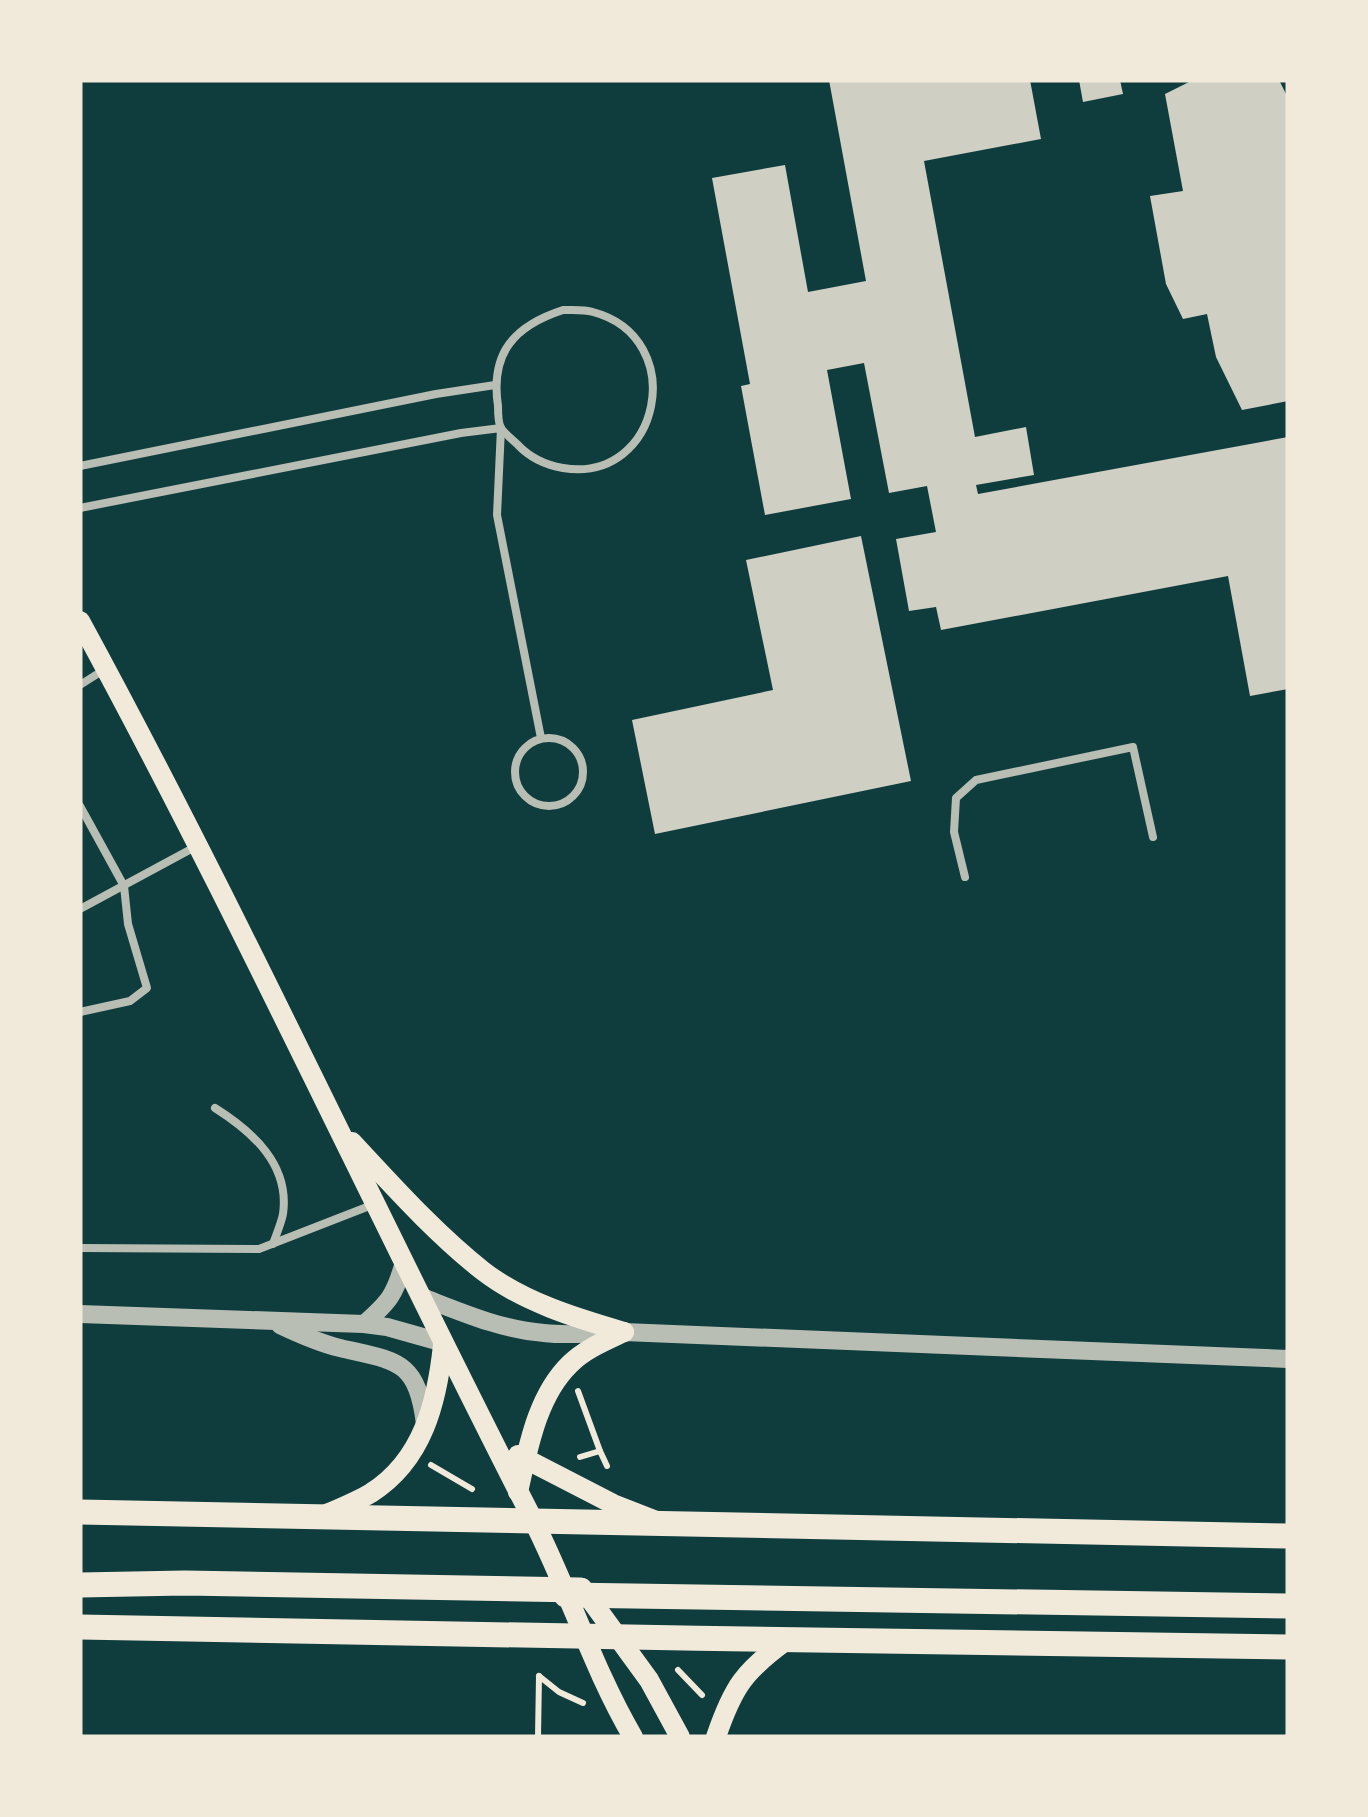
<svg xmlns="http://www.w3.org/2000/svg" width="1368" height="1817" font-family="Barlow,sans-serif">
<rect width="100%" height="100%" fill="#0f3d3e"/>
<g fill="#cfcfc3">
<polygon points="829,80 1030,80 1041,139 924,161 975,437 1026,427 1034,475 976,485 978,494 1288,437 1288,689 1250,696 1228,576 941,630 936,607 909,611 896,539 936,532 927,486 889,493 864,363 827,370 851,499 765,515 741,386 750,384 712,178 785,165 808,292 866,281"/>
<polygon points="1079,80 1120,80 1123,94 1083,102"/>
<polygon points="1193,80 1279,80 1288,98 1288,401 1242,410 1216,357 1207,314 1183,319 1166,284 1150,196 1183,191 1165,94"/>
<polygon points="861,536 911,781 655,834 632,720 773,690 746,560"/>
</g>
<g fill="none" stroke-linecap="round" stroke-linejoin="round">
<g stroke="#f1e9da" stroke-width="6">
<polyline points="578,1391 600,1451"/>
<polyline points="580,1457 600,1451 607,1466"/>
<polyline points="431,1465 472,1489"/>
<polyline points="678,1670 702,1695"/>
<polyline points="539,1676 559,1692 583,1703"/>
<polyline points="538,1737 539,1676"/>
</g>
<g stroke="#b8beb3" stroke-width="8">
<path d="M563 310C572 310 583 309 593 312 690 338 661 484 563 468 545 465 530 458 517 444 513 440 504 433 501 428 498 423 498 412 498 406 490 353 514 326 563 310Z"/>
<polyline points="80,466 436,394 495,385"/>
<polyline points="80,508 461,433 501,428 497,515 541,738"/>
<polyline points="80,685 102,671"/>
<circle cx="549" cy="772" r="34"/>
<polyline points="80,806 124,886 128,924 147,988 130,1001 80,1012"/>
<polyline points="965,877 954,832 956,798 976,780 1133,747 1153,837"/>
<polyline points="80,909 195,847"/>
<path d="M215 1108C253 1132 290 1165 283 1214 281 1224 276 1235 273 1244"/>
<polyline points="80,1248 259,1249 372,1205"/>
</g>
<g stroke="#b8beb3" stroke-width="18">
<path d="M422 1297C461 1312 502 1330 544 1333 570 1336 597 1333 624 1332L1288 1359"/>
<polyline points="80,1314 364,1324 387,1327 444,1343"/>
<path d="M364 1324C389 1302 395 1295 404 1262"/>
<path d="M280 1325C299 1334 319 1343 340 1348 396 1361 417 1359 425 1424"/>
</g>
<g stroke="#f1e9da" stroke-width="20">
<path d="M80 621C240 915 379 1220 532 1518 569 1590 592 1667 633 1737"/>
<path d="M352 1142C394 1187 435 1233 483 1271 523 1302 576 1318 624 1332"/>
<polyline points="518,1455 613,1504 654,1520"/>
<path d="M518 1492C528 1448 537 1396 570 1364 585 1349 605 1341 624 1332"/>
<path d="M322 1516C338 1509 356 1502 371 1493 423 1460 437 1402 443 1345"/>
<polyline points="582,1588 649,1680 680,1737"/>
<path d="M716 1737C733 1687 744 1671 787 1640"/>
</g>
<g stroke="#f1e9da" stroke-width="25">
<polyline points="80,1512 1288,1536"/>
<polyline points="80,1585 185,1583 580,1590"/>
<polyline points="566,1595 1288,1606"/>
<path d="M80 1627C483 1636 885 1641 1288 1647"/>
</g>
</g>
<rect width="1368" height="1817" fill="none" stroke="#f1e9da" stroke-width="165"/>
</svg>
